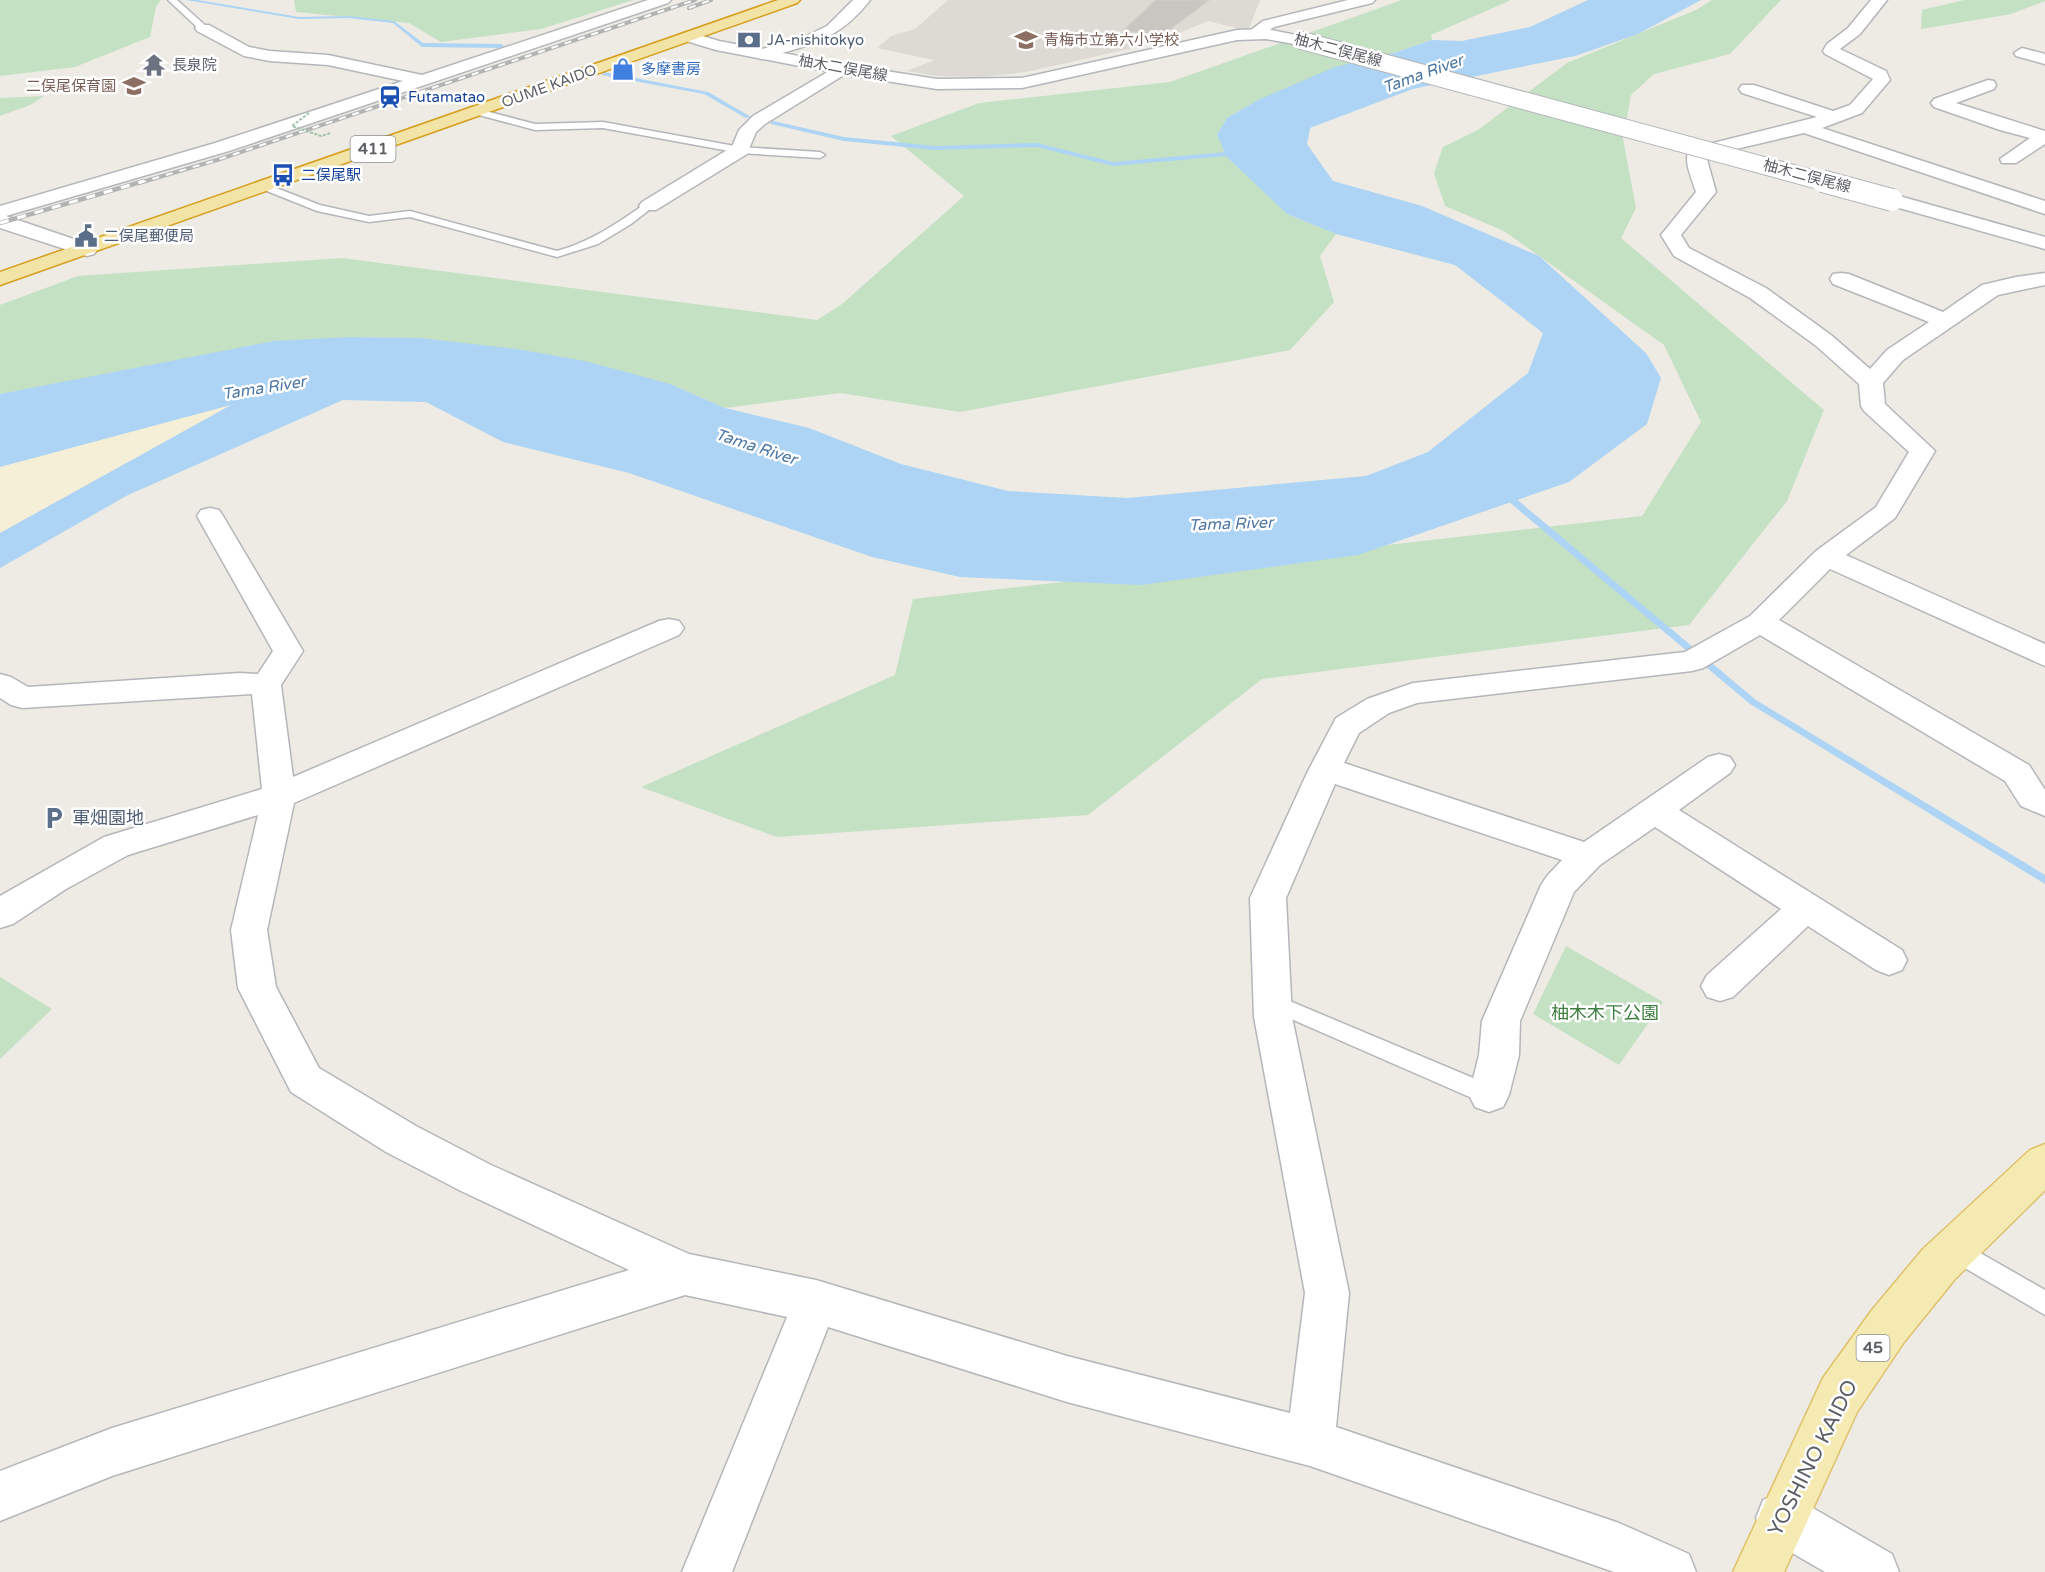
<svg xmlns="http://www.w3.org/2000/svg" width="2045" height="1572" font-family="'Varela Round','Noto Sans JP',sans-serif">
<rect width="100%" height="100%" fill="#edebe4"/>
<polygon fill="#dcdad3" points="948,0 1260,0 1248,31 1208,21 1156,43 1026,72 982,77 937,76 907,71 934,60 877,48 891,36 915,29"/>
<g fill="#c4e1c4">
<polygon points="0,0 161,0 156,7 150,37 75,67 0,76"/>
<polygon points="294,0 633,0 541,29 441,42 409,23 296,12"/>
<polygon points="1402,0 1511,0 1431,35 1432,40 1260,99 1227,118 1217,135 1287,214 1336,234 1320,256 1334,302 1290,350 960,412 840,393 725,408 670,384 464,344 420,338 350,337 0,394 0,305 78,276 342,258 817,320 842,304 964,196 891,136 979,103 1170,82"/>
<polygon points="1712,0 1781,0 1730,54 1654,74 1631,95 1623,139 1636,208 1621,238 1824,410 1787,501 1689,625 1262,679 1088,815 777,837 641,787 895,675 913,599 1642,516 1701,422 1664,345 1504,231 1445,206 1434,173 1443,147 1478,130 1567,63 1696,10"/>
<polygon points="1964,0 2045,0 2045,1 2011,14 1921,29 1922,10"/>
<polygon points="44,96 30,105 0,116 0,98"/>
<polygon points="1566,946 1663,1002 1619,1065 1533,1014"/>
<polygon points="0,977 52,1009 0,1059"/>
</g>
<polygon fill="#f6efd7" points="234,404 0,533 0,467"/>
<polygon fill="#add4f4" points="1588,0 1701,0 1638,34 1575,56 1314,109 1307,144 1333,181 1422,206 1539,256 1646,353 1661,378 1647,424 1569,482 1358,555 1141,585 960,577 872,557 629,473 503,442 426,402 343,400 128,495 0,568 0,533 231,405 0,467 0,394 274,341 350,337 420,338 517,349 585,361 670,384 725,408 809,428 901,464 1008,491 1127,498 1366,476 1428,452 1528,373 1543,333 1455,265 1336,234 1287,214 1227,157 1217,135 1227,118 1260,99 1335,67 1397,52 1432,40 1462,41 1530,27"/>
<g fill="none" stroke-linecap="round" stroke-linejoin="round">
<g fill="#add4f4" fill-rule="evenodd">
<polygon points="186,0 197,0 299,17 348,16 394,21 423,43 501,44 504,46 501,48 422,47 393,23 348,18 299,19"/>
<polygon points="604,72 708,92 751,117 746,118 704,94 602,75"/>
<polygon points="773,121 844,137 935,146 1037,143 1113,162 1238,151 1241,153 1238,155 1113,166 1037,147 935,150 844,141 771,124 771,122"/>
<polygon points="1505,491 1508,492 1756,700 2045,875 2045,884 1750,704 1502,496 1502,492"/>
</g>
<path fill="#add4f4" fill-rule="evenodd" d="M1428 63 1439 65 1444 72 1439 79 1294 134 1300 158 1310 173 1305 181C1297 182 1289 185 1281 181 1264 173 1256 137 1266 122Z"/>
</g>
<polygon fill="#c8c6c1" stroke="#d1cdc3" stroke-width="1.5" points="1156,0 1209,0 1161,36 1124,30"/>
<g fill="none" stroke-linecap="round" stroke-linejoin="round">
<g stroke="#b5b6ba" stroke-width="3">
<g id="service">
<polygon points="168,0 177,0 206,26 206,30 200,30"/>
<polygon points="478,109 535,124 603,122 740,147 820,152 825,155 820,158 740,153 603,128 535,130 475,114 475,110"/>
<path d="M266 184 320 205 369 216 410 211 557 251C590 242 618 223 645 204H653L654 206 631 224 598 244 557 257 410 217 369 222 317 211 262 189V185Z"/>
<polygon points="1273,994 1497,1088 1500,1095 1497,1102 1489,1104 1481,1102 1266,1008 1263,1002 1266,996"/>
<polygon points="1954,1238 2045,1290 2045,1315 1946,1257 1942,1249 1946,1241"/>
</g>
</g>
<g stroke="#b5b6ba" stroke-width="3">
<g id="minor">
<polygon points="648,0 671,0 668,3 229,151 6,216 94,246 97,250 94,254 87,256 80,254 0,228 0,206 215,143 403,81 328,65 270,61 244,56 197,31 195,28 197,25 209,25 249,47 270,51 328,55 422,75"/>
<path d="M853 0H870C840 39 811 45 767 57L761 59 753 54 755 51 804 37 827 26Z"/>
<polygon points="1348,0 1375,0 1372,3 1274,27 1261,36 1249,36 1247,33 1263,21"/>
<path d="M1871 0H1887L1860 34 1840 49 1886 71 1890 80 1862 113 1822 128 2045 201V214L1804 133 1706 156 1716 192 1681 235 1689 248 1766 288 1831 335 1870 369 1887 350 1929 322 1833 284 1830 279 1833 274 1841 273 1849 274 1943 312 1982 285 2016 277 2045 273V285L1998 295 1903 360 1883 383 1885 404 1935 451 1895 518 1846 555 2045 644V666L1830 569 1779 620 2029 765 2045 790V816L2021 806 2005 781 1760 635 1703 668 1692 671 1417 703 1389 713 1359 733 1344 763 1584 842 1708 757 1719 754 1730 757 1735 765 1730 773 1679 810 1902 950 1907 960 1902 970 1889 975 1876 970 1808 926 1733 997 1720 1001 1707 997 1701 986 1707 975 1781 909 1655 827 1600 865 1574 892 1520 1021 1519 1055 1509 1095 1503 1107 1489 1112 1475 1107 1469 1095 1479 1055 1482 1021 1541 885 1547 876 1562 860 1335 784 1286 898 1292 1017 1349 1293 1336 1427 1619 1523 1689 1554 1696 1572H1614L1310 1466 1067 1402 828 1327 732 1572H682L787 1317 685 1295 112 1476 0 1521V1471L112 1428 629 1270 461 1191 386 1152 291 1092 238 988 231 930 258 815 128 855 66 889 13 924 0 928V896L104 837 262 789 252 694 22 708 11 705 0 698V674L11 677 28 687 240 673 258 674 273 651 197 516 201 510 210 508 219 510 223 516 303 651 281 685 293 777 659 621 669 619 679 621 684 628 679 635 294 803 267 930 276 987 319 1068 416 1126 491 1165 689 1254 816 1280 1067 1356 1290 1413 1305 1293 1254 1017 1250 898 1307 773 1336 718 1367 699 1413 683 1685 652 1750 616 1816 551 1876 507 1909 452 1864 411 1861 406 1859 384 1815 345 1750 298 1674 256 1661 235 1696 192C1692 179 1683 161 1689 149L1817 117 1742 93 1739 89 1742 85H1754L1833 111 1850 105 1873 79 1825 54 1823 51 1827 44 1848 28Z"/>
<polygon points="2022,48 2045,54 2045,64 2016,56 2014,53"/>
<polygon points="841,64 849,69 847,73 765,124 756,132 747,154 656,210 642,210 639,206 642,202 732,147 739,130 753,116"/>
<polygon points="1988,80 1994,81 1996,85 1994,89 1956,103 2045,131 2045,144 2016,163 2002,163 2000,159 2030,138 2000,130 1934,107 1931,103 1934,99"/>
<polygon points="1781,1493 1799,1500 1892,1554 1899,1572 1825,1572 1763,1536 1756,1518 1763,1500"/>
</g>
</g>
<g stroke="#b3b6ba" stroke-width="3">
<g id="secondary">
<polygon points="1266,29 1306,37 1308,40 1300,45 1266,39 1237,40 1022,88 937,89 841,74 716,50 683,40 681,37 689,32 719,41 841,64 937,79 1022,78 1237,30"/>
<polygon points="1892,194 2045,237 2045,249 1885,204 1882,200 1885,196"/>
</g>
</g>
<g stroke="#dfc06b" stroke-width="3">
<polygon id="primary" points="2045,1144 2045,1190 1955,1279 1904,1342 1857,1412 1784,1572 1733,1572 1823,1378 1872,1310 1923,1249 2030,1150"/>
</g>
<g stroke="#d59e1c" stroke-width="3">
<polygon id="trunk" points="778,0 800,0 797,3 0,285 0,272"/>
</g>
<use href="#service" fill="#fff" fill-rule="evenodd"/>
<use href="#minor" fill="#fff" fill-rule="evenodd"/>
<use href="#secondary" fill="#fff" fill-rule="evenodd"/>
<use href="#primary" fill="#f5ebb2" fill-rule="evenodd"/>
<use href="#trunk" fill="#f2e3a6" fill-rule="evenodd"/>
<g stroke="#b2b3b3" stroke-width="4">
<g id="rail-far1">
<polyline points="689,8 711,0"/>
<polyline points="139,183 217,160 695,0"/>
</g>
</g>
<g stroke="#b2b3b3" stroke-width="4.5">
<polyline id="rail" points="0,223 144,181"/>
</g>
<use href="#rail-far1" stroke="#fff" stroke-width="2" stroke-dasharray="7" stroke-linecap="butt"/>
<use href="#rail" stroke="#fff" stroke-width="3" stroke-dasharray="9" stroke-linecap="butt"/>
<g stroke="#b3b6ba" stroke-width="19" stroke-linecap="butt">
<polyline id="secondary-bridge-far1" points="1300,40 1828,183"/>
</g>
<g stroke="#b3b6ba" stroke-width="24" stroke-linecap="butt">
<polyline id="secondary-bridge" points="1822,181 1892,200"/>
</g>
<polyline stroke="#9ec1a9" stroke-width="2" stroke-dasharray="3 1.5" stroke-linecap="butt" points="309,113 292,126 321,136 331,133"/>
<use href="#secondary-bridge-far1" stroke="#fff" stroke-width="17"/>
<use href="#secondary-bridge" stroke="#fff" stroke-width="22"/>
</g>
<defs>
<g id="bank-bare" transform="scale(1.8)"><path d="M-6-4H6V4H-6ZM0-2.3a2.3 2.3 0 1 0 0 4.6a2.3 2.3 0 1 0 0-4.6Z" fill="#5c6f8a" stroke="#fff" stroke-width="2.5" paint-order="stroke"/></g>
<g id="school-bare" transform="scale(1.8)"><path d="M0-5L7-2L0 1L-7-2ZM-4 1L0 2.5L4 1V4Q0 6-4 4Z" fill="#8d6e63" stroke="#fff" stroke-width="2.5" paint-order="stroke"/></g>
<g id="temple-bare" transform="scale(1.8)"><path d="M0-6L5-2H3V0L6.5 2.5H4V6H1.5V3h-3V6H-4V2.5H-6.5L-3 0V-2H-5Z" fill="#6b7280" stroke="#fff" stroke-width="2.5" paint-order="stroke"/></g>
<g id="shop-bare" transform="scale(1.8)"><path d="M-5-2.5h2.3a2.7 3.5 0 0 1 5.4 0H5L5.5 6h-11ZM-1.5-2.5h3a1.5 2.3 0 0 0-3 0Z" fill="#3f7fe0" stroke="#fff" stroke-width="2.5" paint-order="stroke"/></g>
<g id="station-bare" transform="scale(1.8)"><path d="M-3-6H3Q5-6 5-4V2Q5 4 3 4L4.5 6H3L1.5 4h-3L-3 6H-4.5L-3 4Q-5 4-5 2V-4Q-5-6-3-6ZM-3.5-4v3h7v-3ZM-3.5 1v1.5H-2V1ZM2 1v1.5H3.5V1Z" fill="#1a4fb4" stroke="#fff" stroke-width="2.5" paint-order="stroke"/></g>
<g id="bus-bare" transform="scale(1.8)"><path d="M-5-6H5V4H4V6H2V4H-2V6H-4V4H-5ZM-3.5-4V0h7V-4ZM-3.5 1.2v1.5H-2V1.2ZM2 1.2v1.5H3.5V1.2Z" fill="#1a4fb4" stroke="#fff" stroke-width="2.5" paint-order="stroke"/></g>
<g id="civic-bare" transform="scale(1.8)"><path d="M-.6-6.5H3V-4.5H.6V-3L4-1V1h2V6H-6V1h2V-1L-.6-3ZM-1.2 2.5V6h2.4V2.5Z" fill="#5c6f8a" stroke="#fff" stroke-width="2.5" paint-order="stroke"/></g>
<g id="parking-bare" transform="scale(1.8)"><path d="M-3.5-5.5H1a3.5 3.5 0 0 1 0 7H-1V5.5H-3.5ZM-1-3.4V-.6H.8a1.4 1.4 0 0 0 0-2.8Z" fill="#5c6f8a" stroke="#fff" stroke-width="2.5" paint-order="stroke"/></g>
</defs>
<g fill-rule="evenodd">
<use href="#bank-bare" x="749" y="40"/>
<use href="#school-bare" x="1026" y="40"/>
<use href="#temple-bare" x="154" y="65"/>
<use href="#shop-bare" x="623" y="69"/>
<use href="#school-bare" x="134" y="86"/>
<use href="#station-bare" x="390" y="97"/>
<use href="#bus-bare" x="283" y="175"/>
<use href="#civic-bare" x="86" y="236"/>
<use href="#parking-bare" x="54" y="818"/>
</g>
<g text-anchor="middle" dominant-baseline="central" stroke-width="5" stroke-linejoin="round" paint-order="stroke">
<g font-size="15" fill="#4e5e75" stroke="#fff" text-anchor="start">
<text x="767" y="40">JA-nishitokyo</text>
<text x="104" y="236">二俣尾郵便局</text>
</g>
<g font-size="15" fill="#785e54" stroke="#fff" text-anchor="start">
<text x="1044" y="40">青梅市立第六小学校</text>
<text x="116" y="86" text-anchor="end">二俣尾保育園</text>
</g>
<g font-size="15" fill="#5c5f63" stroke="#fff">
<text transform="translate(1338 50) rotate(15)">柚木二俣尾線</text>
<text transform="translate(843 68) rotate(10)">柚木二俣尾線</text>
<text transform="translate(549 86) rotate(-20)">OUME KAIDO</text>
<text transform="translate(1807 176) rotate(15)">柚木二俣尾線</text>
</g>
<g font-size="15" fill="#5b616d" stroke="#fff" text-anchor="start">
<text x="172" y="65">長泉院</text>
</g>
<g font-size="15" fill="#366cbe" stroke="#fff" text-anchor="start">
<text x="641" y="69">多摩書房</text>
</g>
<g font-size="15" fill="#164399" stroke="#fff" text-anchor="start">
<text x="408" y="97">Futamatao</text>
<text x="301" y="175">二俣尾駅</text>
</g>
<g font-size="16" font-style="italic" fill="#4c76a4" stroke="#fff">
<text transform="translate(1423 74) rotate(-20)">Tama River</text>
<text transform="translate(264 388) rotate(-9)">Tama River</text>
<text transform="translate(756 447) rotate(18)">Tama River</text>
<text transform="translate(1231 524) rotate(-2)">Tama River</text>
</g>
<g fill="#fff" stroke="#8d8f92" stroke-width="1.5">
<rect x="350.5" y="136" width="45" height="26" rx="4.5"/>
<rect x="1856.5" y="1335" width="33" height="26" rx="4.5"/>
</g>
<g font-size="16" font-weight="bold" fill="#5c5f63">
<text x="373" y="149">411</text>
<text x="1873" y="1348">45</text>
</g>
<g font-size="18" fill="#4e5e75" stroke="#fff" text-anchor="start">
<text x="72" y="818">軍畑園地</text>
</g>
<g font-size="18" fill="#407f43" stroke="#fff">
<text x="1605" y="1013">柚木木下公園</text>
</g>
<g font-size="21" fill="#5c5f63" stroke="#fff">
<text transform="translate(1813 1458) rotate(-63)">YOSHINO KAIDO</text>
</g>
</g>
</svg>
